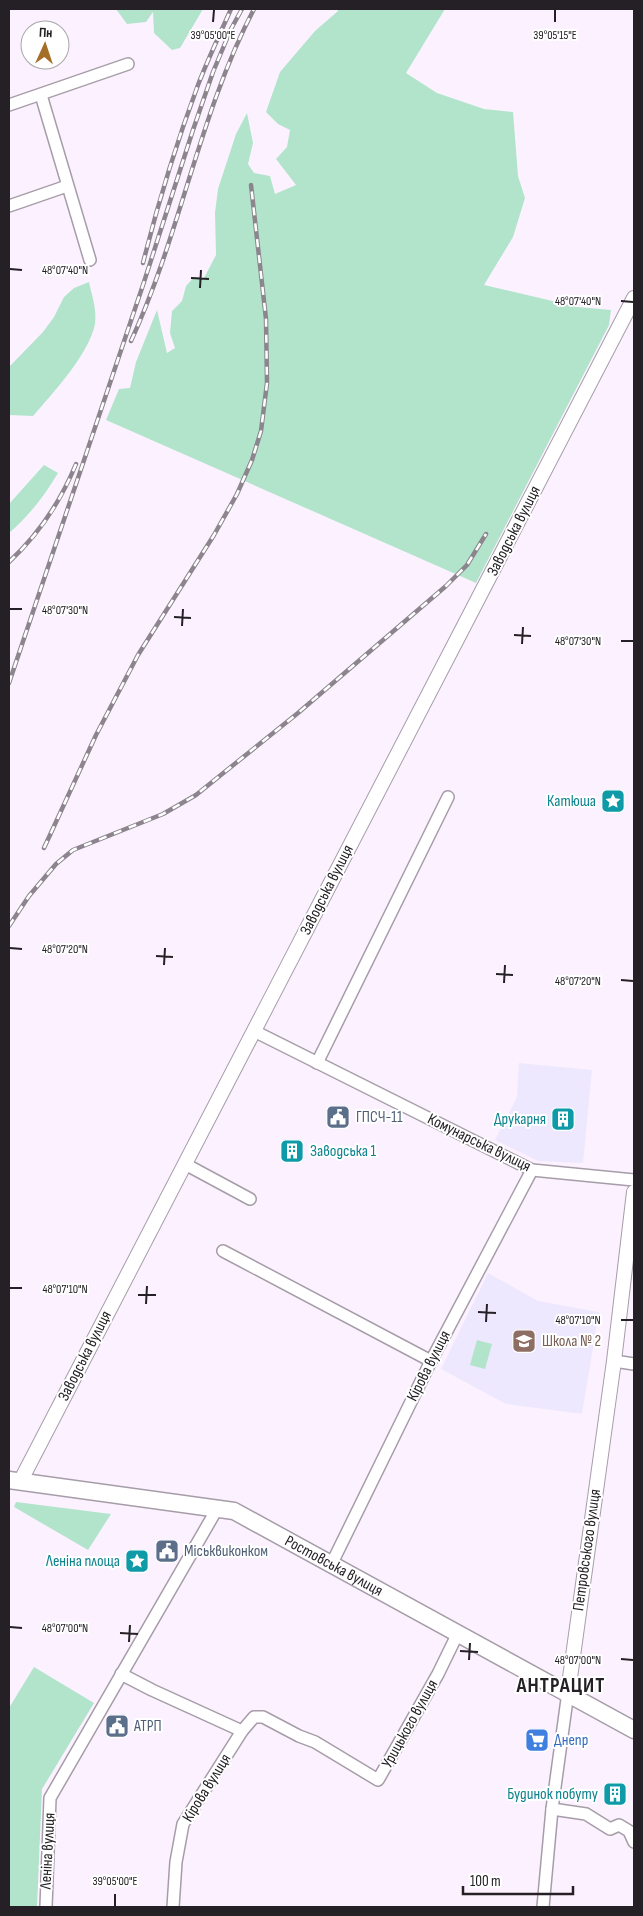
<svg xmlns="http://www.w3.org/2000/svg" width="643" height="1916" font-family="'Sofia Sans Condensed',sans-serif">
<rect width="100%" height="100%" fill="#fcf2ff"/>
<g fill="#eee8fe">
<polygon points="519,1063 592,1070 583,1163 538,1161 495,1140 517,1097"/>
<polygon points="488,1273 538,1301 599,1312 582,1414 506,1404 441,1369"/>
</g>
<g fill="#b2e4cb">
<polygon points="116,9 203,9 180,48 172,50 154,33 153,12 146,22 127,24"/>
<polygon points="338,9 445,9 406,73 437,93 484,109 513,112 518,176 525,198 513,237 484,285 578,307 611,310 609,325 476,583 106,420 119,389 130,388 136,362 157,310 167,353 175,348 170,333 172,311 182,301 186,286 194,277 204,278 216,255 215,213 218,189 236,134 247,113 253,143 248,164 254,173 270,176 275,194 296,185 276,159 287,147 290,130 278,124 266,112 280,72 315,31 338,11"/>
<path d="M89 282C92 296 97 310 95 324 89 354 53 393 33 416L9 415V367L43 332 54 317 64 297 74 288Z"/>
<path d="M44 465 58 473C45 495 29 516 9 533V504Z"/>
<polygon points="477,1340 492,1344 485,1369 470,1365"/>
<polygon points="16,1502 111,1514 88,1550 14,1507"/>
<polygon points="34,1667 94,1703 42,1789 37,1907 9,1907 9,1708"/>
</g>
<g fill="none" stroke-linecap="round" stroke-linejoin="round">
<g stroke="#a69da9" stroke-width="14">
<g id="minor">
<polyline points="41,95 90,260"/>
<polyline points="9,105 128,64"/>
<polyline points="9,206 67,186"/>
<polyline points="254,1031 532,1170 634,1180"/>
<polyline points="317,1063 448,797"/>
<polyline points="185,1164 250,1199"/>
<polyline points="223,1251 431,1361"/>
<polyline points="614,1361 634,1364"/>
<polyline points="332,1563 431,1361 532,1170"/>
<polyline points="121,1674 152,1690 242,1731"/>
<polyline points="552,1809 586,1814 610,1829 619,1825 629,1831 634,1842"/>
<polyline points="46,1907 50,1798 217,1509"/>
<polyline points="173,1907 176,1862 183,1824 242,1731 254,1717 263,1717 299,1736 315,1742 378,1780 438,1674 458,1633"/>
<polyline points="543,1907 552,1809 568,1692"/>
</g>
</g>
<g stroke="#a69da9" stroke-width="16">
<g id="major">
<polyline points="20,1482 634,298"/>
<polyline points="568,1692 614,1361 634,1192"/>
</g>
</g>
<g stroke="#a69da9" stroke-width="19">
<g id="highway">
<path id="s1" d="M9 1480 234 1511 634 1730"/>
</g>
</g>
<use href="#minor" stroke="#fff" stroke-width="11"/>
<use href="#major" stroke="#fff" stroke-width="14"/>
<use href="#highway" stroke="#fff" stroke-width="16"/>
<g stroke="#8c858e" stroke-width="4.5">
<g id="rail">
<path d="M143 263C158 203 176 144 198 85 208 59 220 34 231 9"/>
<path d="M131 341C181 233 199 114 254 9"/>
<path d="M9 562C39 534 60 503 76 464"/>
<polyline points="9,683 143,285 193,130 213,72 231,29 242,9"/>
<polyline points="44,848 96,735 138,655 214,535 237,494 252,460 261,431 267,383 266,319 251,185"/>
<polyline points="9,926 29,896 56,864 73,850 163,814 196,795 298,713 446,586 467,565 486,534"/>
</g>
</g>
<use href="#rail" stroke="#fff" stroke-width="2.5" stroke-dasharray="8" stroke-linecap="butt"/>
</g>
<path fill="none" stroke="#242025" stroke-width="2" d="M213 22 214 10M555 22V10M10 269 22 270M191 278 209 279M200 288 201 270M621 301 633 302M10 609H22M174 617 191 618M182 626 183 609M514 635 531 636M621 641H633M522 644 523 627M10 948 22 949M156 956 173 957M164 965 165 948M496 974 513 975M621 980 633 981M504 983 505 965M10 1288H22M138 1295H156M146 1304 147 1286M478 1312 496 1313M621 1320H633M486 1322 487 1304M10 1627 22 1628M120 1633 138 1634M129 1642 130 1625M460 1651 478 1652M621 1659 633 1660M469 1660 470 1643M115 1906V1894"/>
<defs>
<g id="sight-square" transform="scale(1.25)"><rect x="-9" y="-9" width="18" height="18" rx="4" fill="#0f9aa8" stroke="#fff"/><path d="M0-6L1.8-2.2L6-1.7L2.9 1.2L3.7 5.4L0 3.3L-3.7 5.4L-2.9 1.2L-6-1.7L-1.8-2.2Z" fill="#fff"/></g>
<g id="civic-square" transform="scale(1.25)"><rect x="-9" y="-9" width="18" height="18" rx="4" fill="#5c6f8a" stroke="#fff"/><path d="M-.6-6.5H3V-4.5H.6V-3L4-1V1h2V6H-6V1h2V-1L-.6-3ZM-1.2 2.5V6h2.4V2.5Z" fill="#fff"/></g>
<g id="building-square" transform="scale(1.25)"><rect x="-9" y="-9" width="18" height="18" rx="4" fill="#0f9aa8" stroke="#fff"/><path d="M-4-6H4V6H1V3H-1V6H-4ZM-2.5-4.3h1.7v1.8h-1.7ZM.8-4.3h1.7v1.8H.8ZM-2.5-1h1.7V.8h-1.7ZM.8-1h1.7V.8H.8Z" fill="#fff"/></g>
<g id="school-square" transform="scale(1.25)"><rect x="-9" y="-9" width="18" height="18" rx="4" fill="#8d6e63" stroke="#fff"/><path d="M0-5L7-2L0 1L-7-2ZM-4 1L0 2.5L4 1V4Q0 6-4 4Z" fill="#fff"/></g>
<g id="supermarket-square" transform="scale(1.25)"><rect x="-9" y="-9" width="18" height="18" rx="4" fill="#3f7fe0" stroke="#fff"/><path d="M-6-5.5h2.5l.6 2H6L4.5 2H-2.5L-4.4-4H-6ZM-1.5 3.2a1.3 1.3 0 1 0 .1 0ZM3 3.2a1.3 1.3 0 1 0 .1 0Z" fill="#fff"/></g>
</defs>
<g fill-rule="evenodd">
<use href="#sight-square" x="613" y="801"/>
<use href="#civic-square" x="338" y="1117"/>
<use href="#building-square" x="563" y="1119"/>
<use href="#building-square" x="292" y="1151"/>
<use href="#school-square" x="524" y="1341"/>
<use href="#civic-square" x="167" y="1551"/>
<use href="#sight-square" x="137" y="1561"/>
<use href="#civic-square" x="117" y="1726"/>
<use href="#supermarket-square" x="537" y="1740"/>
<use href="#building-square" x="615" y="1794"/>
</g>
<g text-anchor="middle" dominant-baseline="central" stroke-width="4" stroke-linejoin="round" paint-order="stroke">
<g font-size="16" fill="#242025" stroke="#fff">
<text transform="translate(514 531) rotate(-63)">Заводська вулиця</text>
<text transform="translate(327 890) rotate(-63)">Заводська вулиця</text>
<text transform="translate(479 1143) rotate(26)">Комунарська вулиця</text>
<text transform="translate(85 1356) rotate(-63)">Заводська вулиця</text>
<text transform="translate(429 1366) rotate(-63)">Кірова вулиця</text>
<text transform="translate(587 1550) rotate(-82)">Петровського вулиця</text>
<text stroke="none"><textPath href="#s1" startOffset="341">Ростовська вулиця</textPath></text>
<text transform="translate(410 1724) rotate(-61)">Урицького вулиця</text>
<text transform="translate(207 1788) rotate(-58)">Кірова вулиця</text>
<text transform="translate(48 1851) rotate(-87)">Леніна вулиця</text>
</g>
<g font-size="16" fill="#0d838f" stroke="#fff" text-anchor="end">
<text x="596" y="801">Катюша</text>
<text x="546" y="1119">Друкарня</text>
<text x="310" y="1151" text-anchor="start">Заводська 1</text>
<text x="120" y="1561">Леніна площа</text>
<text x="598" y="1794">Будинок побуту</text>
</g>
<g font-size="16" fill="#4e5e75" stroke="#fff" text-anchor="start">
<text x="356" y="1117">ГПСЧ-11</text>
<text x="184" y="1551">Міськвиконком</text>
<text x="134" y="1726">АТРП</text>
</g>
<g font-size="16" fill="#785e54" stroke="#fff" text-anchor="start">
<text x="542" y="1341">Школа № 2</text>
</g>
<g font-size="16" fill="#366cbe" stroke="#fff" text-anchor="start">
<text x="554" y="1740">Днепр</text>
</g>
<g font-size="21" font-weight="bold" letter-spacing="1" fill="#242025" stroke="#fff">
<text x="561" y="1685">АНТРАЦИТ</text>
</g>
</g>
<g font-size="12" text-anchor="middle" fill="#242025" stroke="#fff" stroke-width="4" stroke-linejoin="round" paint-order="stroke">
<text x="213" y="39">39°05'00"E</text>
<text x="555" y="39">39°05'15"E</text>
<text x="65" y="274">48°07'40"N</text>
<text x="578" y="305">48°07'40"N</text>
<text x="65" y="614">48°07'30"N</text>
<text x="578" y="645">48°07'30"N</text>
<text x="65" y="953">48°07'20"N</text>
<text x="578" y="985">48°07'20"N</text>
<text x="65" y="1293">48°07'10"N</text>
<text x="578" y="1324">48°07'10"N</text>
<text x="65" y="1632">48°07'00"N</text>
<text x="578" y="1664">48°07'00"N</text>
<text x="115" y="1885">39°05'00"E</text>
</g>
<rect width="643" height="1916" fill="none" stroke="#242025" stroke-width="20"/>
<g transform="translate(45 45) rotate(3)"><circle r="24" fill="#ffffff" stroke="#a7a6a8"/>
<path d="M0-4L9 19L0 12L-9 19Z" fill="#a46e28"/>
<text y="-8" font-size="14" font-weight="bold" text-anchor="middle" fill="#242025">Пн</text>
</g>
<path d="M463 1886v8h110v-8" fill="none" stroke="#242025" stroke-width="2.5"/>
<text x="470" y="1886" font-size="15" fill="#242025" stroke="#ffffff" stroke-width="4" paint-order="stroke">100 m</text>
</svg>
